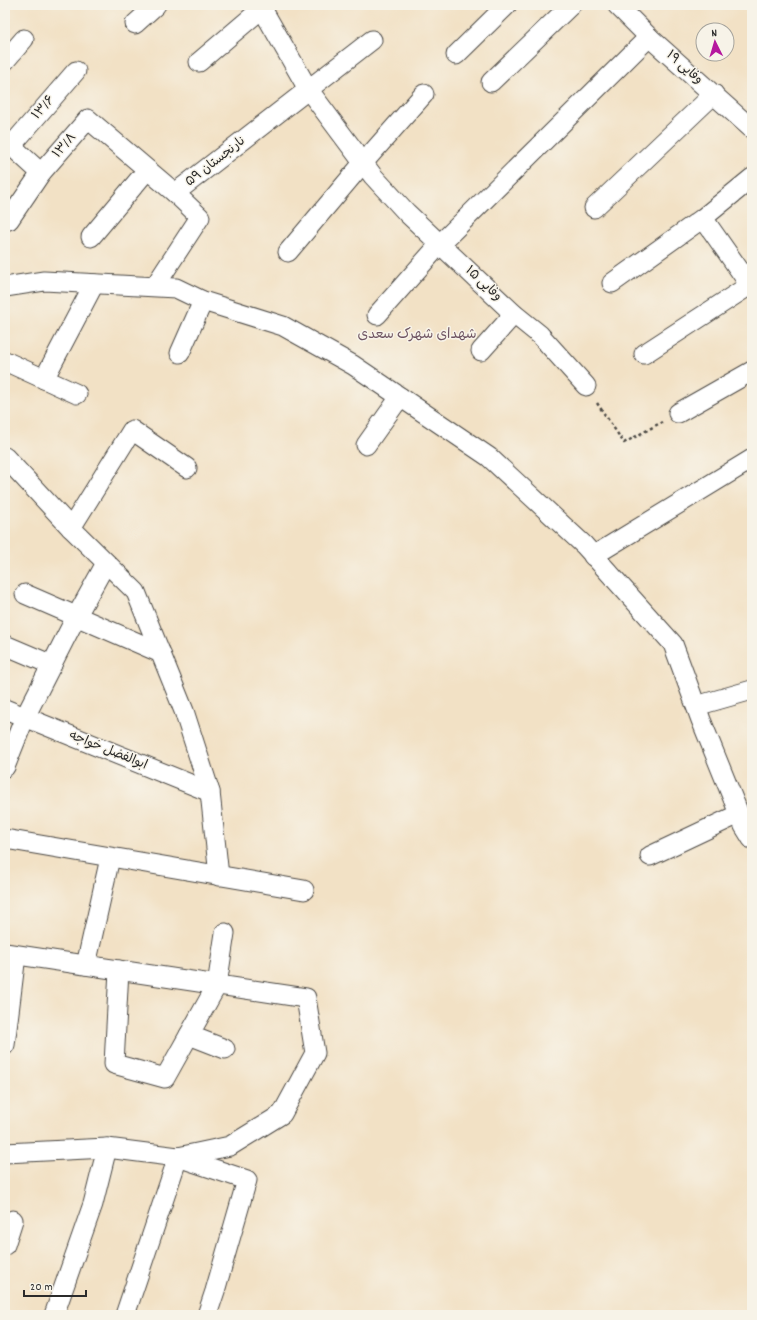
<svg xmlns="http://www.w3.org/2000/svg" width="757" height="1320" font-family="Dekko,'Playpen Sans Arabic',sans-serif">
<rect width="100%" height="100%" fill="#f7f3e8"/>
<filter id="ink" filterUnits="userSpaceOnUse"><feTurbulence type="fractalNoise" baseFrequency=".025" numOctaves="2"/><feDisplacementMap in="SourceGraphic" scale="8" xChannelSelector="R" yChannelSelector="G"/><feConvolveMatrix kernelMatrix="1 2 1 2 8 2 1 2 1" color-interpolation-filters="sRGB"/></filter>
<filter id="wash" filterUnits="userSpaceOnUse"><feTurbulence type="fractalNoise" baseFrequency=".012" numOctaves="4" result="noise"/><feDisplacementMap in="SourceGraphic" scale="16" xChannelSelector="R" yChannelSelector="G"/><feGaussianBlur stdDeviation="0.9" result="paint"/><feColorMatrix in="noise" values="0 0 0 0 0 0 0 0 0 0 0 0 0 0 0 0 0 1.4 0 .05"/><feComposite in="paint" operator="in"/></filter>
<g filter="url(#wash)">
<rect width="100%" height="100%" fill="#f2e1c5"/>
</g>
<g filter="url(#ink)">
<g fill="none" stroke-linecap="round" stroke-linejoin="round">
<g stroke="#494642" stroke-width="21">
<g id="minor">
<polyline points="260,5 308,89 373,176 407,213 514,314 540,335 586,386"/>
<polyline points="617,5 649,37 752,129"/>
<polyline points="135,24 156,5"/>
<polyline points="456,55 507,5"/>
<polyline points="5,61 24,39"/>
<polyline points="199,62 266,5"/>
<polyline points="491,82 571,5"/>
<polyline points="5,140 41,173"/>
<polyline points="12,145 76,71"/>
<polyline points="175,193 372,40"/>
<polyline points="594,208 714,94"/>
<polyline points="703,218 752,288"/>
<polyline points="9,220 41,173 88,119 175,193 200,217 155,286"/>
<polyline points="91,237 147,170"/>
<polyline points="288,252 363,163 424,94"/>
<polyline points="612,283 703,218 752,178"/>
<polyline points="5,287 44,281 176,288 203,301 283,326 353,365 489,457 584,545 673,644 701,720 744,826 752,839"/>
<polyline points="377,315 440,244 649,37"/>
<polyline points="481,351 514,314"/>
<polyline points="180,353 203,301"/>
<polyline points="644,354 750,285"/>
<polyline points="5,361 77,394"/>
<polyline points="44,379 94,284"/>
<polyline points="678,413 752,371"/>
<polyline points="366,445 400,397"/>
<polyline points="5,457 71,528 136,592 184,711 210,792 219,876"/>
<polyline points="71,528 132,430 187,468"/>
<polyline points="593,556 752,459"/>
<polyline points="25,594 161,653"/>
<polyline points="5,645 52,665"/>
<polyline points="696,706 752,690"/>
<polyline points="5,709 210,792"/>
<polyline points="5,767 25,717 76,617 106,563"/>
<polyline points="5,839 304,890"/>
<polyline points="650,856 739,814"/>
<polyline points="5,953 306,998 315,1053 282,1114 230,1146 178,1157 125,1315"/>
<polyline points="86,965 110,858"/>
<polyline points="119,970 114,1064 165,1078 217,985 225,933"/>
<polyline points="189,1035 225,1049"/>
<polyline points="5,1045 16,955"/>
<polyline points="5,1153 107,1148 178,1157 247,1180 215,1291 207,1315"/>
<polyline points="5,1245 13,1220"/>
<polyline points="54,1315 93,1204 107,1148"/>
</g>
</g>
<polyline stroke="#494642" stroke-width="2.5" stroke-dasharray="3 3" stroke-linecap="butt" points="597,403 624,443 662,422"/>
<use href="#minor" stroke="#fff" stroke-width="19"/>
</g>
</g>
<g text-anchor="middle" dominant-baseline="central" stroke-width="3" stroke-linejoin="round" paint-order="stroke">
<g font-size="13" fill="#2b2b2b" stroke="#f7f3e8">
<text transform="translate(684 68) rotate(41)">وفایی ۱۹</text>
<text transform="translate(44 108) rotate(-49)">۱۳/۶</text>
<text transform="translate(65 146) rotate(-49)">۱۳/۸</text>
<text transform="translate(216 162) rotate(-38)">نارنجستان ۵۹</text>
<text transform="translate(483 284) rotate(43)">وفایی ۱۵</text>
<text transform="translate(108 751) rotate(22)">ابوالفضل خواجه</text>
</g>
<g font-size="14" fill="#6e5462" stroke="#f7f3e8">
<text x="417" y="335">شهدای شهرک سعدی</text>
</g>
</g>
<rect width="757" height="1320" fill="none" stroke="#f7f3e8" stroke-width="20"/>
<g transform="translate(715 42) rotate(355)"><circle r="19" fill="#f7f3e8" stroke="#a5a39c"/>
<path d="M0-3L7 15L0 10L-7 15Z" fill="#b5179e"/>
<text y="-6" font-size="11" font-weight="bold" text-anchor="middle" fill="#2b2b2b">N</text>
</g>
<path d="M24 1290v6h62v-6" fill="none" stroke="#2b2b2b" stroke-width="2"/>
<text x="30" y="1290" font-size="12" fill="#2b2b2b" stroke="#f7f3e8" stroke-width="3" paint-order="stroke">20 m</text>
</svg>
